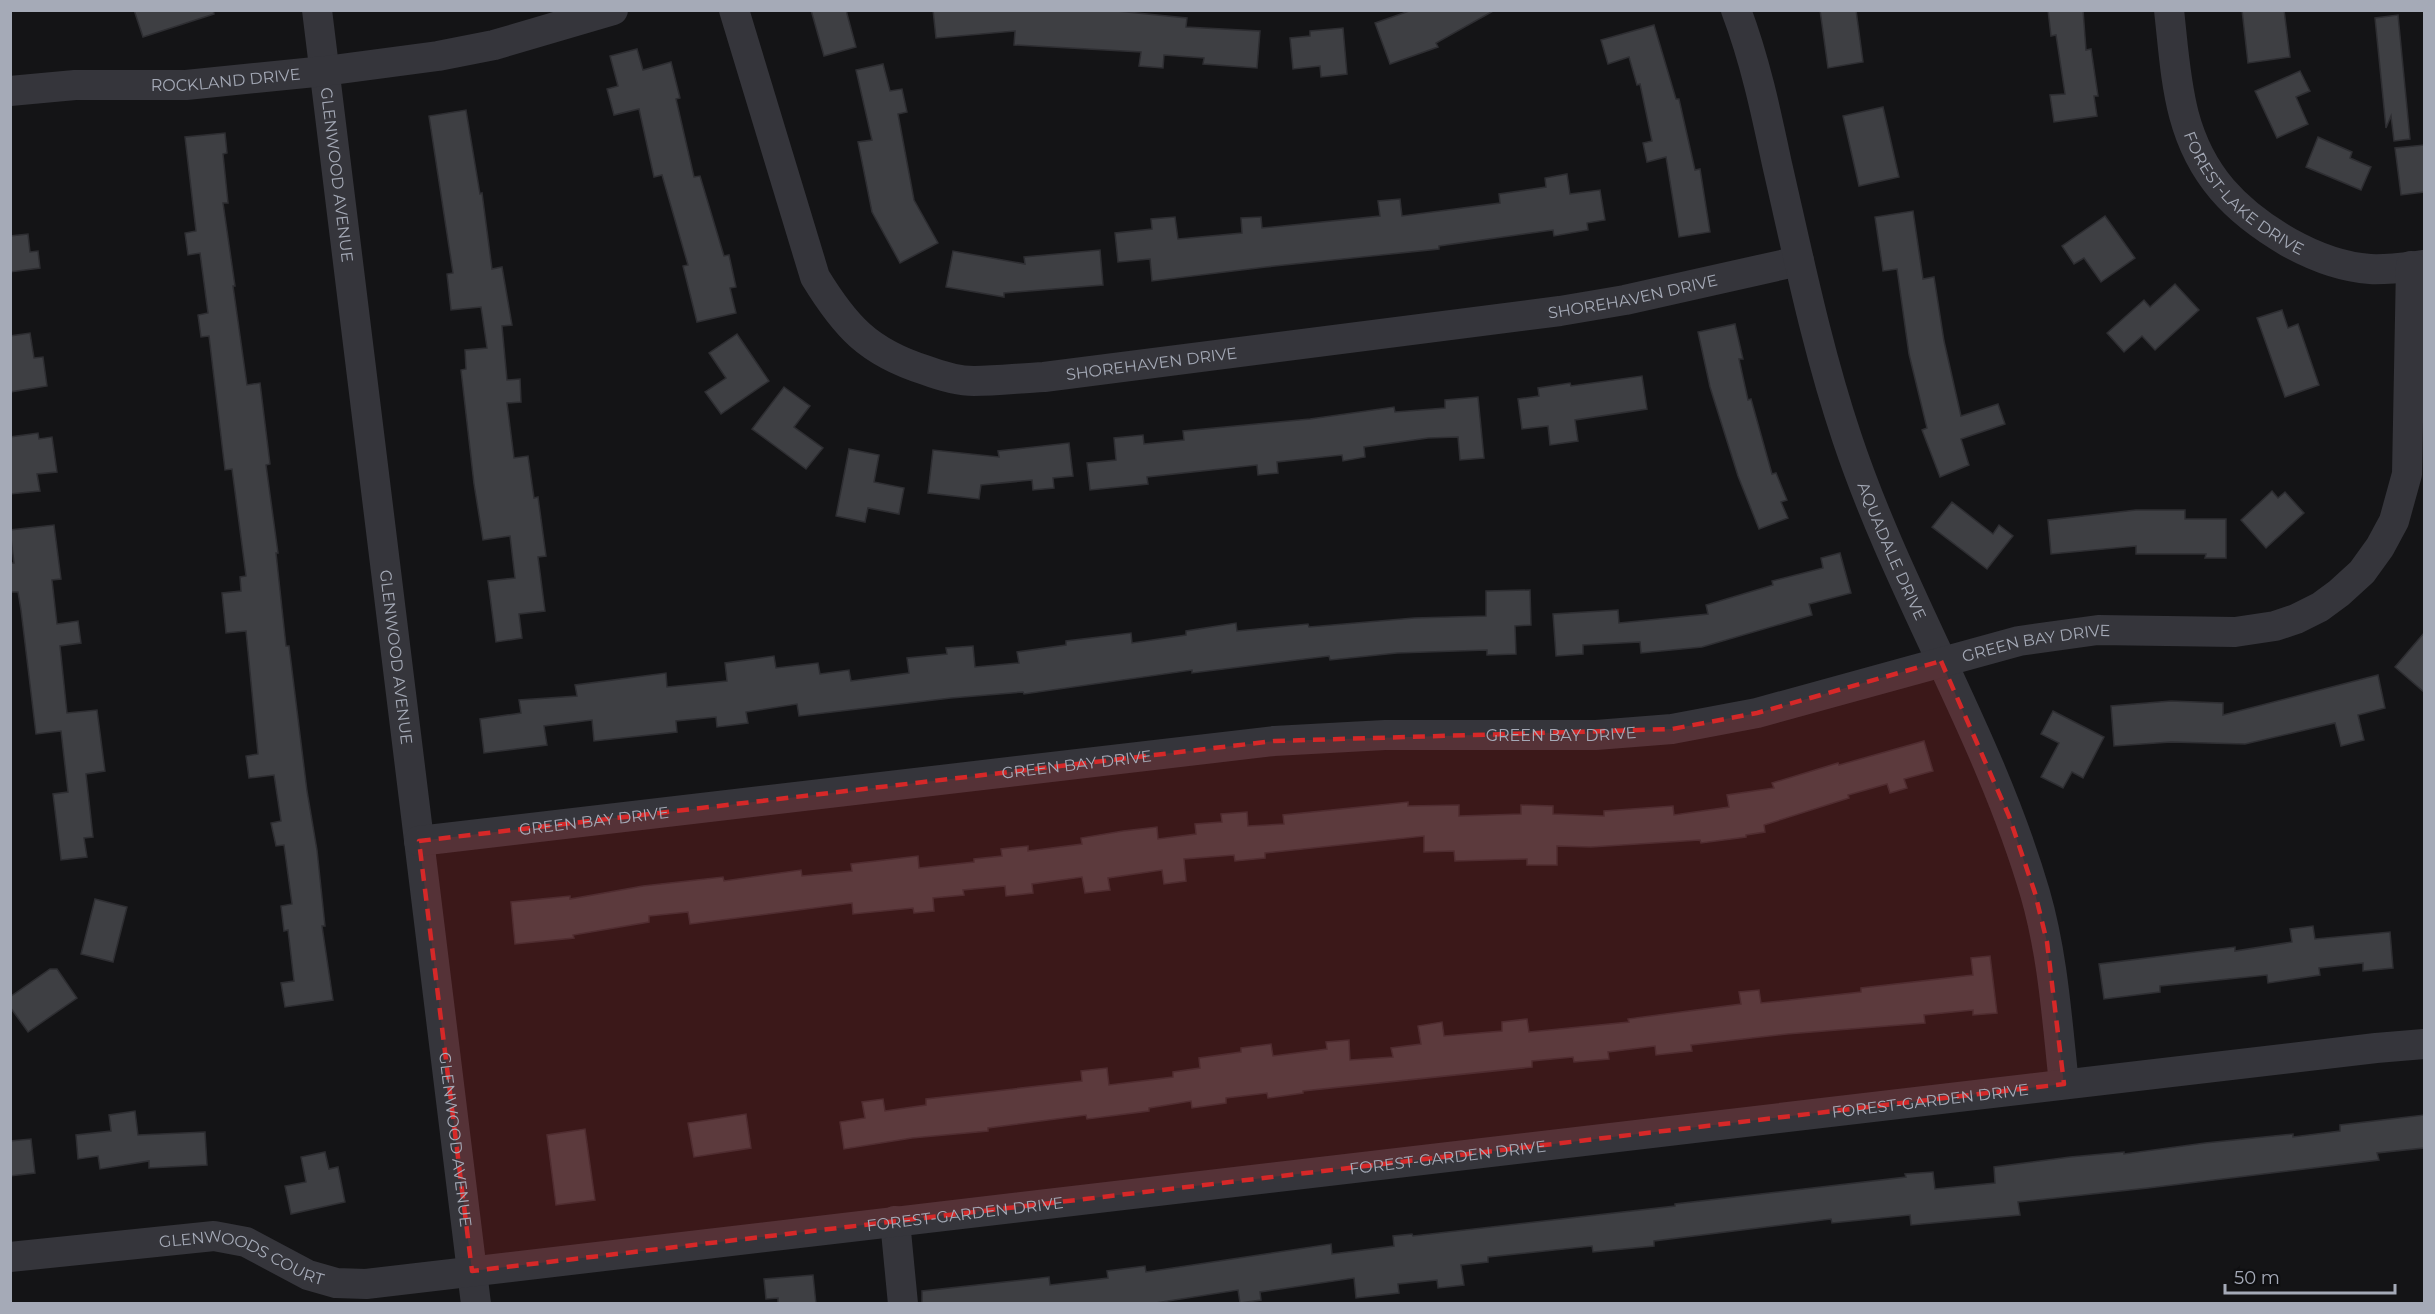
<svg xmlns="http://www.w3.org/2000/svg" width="2435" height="1314" font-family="Montserrat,sans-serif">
<rect width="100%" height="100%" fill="#141416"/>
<g fill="#3e3f43" stroke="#2e2e32" stroke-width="1.5">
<polygon points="134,10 213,10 214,14 143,37"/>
<polygon points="811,10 846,10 856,47 824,56"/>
<polygon points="933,10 1107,10 1187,18 1186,27 1260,31 1257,68 1203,64 1204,58 1164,55 1163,68 1139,66 1141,52 1014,45 1015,31 936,38"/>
<polygon points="1412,10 1495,10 1436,43 1438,47 1390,64 1375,23"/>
<polygon points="1820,10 1856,10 1863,62 1828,68"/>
<polygon points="2048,10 2083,10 2086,50 2091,49 2098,96 2094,96 2097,116 2054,122 2050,95 2065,94 2056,35 2051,36"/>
<polygon points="2242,10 2284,10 2290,57 2248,63"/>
<polygon points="2398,15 2410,139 2394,141 2391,116 2386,128 2375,18"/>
<polygon points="1654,25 1676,99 1679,99 1695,170 1700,169 1710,232 1679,237 1666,157 1647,162 1643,143 1652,141 1640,84 1637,85 1629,57 1608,64 1601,40"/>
<polygon points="1343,28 1347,74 1321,77 1320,66 1293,69 1290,38 1310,36 1310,31"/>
<polygon points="637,49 643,70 671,62 680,98 676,99 694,177 700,176 724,256 729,255 736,287 730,288 736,313 697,322 683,266 688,265 662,175 654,177 639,109 614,115 607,89 618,86 610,56"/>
<polygon points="883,64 890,91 902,89 907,112 898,114 914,200 938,243 900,263 872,212 858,142 872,140 856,70"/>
<polygon points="2300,71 2310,91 2296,97 2308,124 2277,138 2255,91"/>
<polygon points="1883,107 1899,177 1859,186 1843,116"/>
<polygon points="466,110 480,194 482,193 492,269 502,267 512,325 502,326 507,380 520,379 521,402 507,403 514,458 528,456 534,498 538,497 546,556 538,557 545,611 519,614 522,638 496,642 488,581 515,578 510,536 483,540 474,484 461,370 466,369 465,350 487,348 481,307 451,310 447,274 453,273 429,116"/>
<polygon points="225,133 227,153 223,154 228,203 223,203 235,286 233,286 247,385 260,383 270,464 266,465 278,553 276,553 286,646 289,646 307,791 317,850 325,926 322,926 333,1000 285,1007 281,983 294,981 288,930 284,931 281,906 292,904 284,845 276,846 271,823 281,821 274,775 249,778 246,756 258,754 246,631 226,633 222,593 241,591 240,577 246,576 232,469 225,470 209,336 201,337 198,315 208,313 200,253 188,255 185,233 196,231 185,137"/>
<polygon points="2318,137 2352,152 2350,158 2371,167 2361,190 2306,167"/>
<polygon points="2424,145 2424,192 2401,195 2395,148"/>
<polygon points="1567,174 1570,194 1600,190 1605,220 1587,223 1588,230 1554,236 1553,230 1439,246 1439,249 1266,267 1152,281 1150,259 1118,262 1115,233 1152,229 1151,219 1175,217 1178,239 1242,233 1241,218 1261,217 1262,228 1380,216 1378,201 1400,199 1402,216 1500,203 1499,194 1546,187 1545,178"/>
<polygon points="1913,211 1923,279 1934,277 1944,341 1961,416 1998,404 2005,424 1961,439 1969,465 1940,477 1922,430 1927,428 1909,354 1897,269 1883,271 1875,217"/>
<polygon points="2105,216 2135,258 2101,282 2084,258 2074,264 2062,246"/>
<polygon points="28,234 30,252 38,251 40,268 10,272 10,236"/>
<polygon points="1100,250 1103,285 1004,293 1004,297 946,287 953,251 1025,264 1024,257"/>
<polygon points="2175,284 2199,310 2155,350 2142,336 2124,352 2107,333 2144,300 2150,307"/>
<polygon points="2282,310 2288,328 2298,324 2319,385 2285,397 2257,318"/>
<polygon points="1735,324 1743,359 1739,359 1748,400 1751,399 1772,474 1776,473 1787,500 1781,502 1788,518 1759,529 1738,476 1710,387 1698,332"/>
<polygon points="30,333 34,358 43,357 47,386 10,392 10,336"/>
<polygon points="737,334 769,381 721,414 705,392 726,378 709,353"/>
<polygon points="1642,376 1647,409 1575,420 1578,441 1550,445 1548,426 1522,429 1518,399 1539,396 1538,388 1570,383 1571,386"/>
<polygon points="784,387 810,406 794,427 823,448 806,469 752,429"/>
<polygon points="1478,397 1484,458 1460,460 1458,437 1428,438 1364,447 1365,457 1343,461 1342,455 1277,462 1278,473 1258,475 1257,465 1147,477 1148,484 1090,490 1087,463 1116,460 1114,438 1143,435 1144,444 1184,440 1183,431 1310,419 1394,407 1395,412 1445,408 1445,400"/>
<polygon points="38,433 39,439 52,437 57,472 37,474 40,491 10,494 10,437"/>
<polygon points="1069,443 1073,476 1053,478 1054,488 1033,490 1032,480 981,485 979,499 928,493 933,450 999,457 998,451"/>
<polygon points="849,449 879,455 874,482 904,488 899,514 868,508 865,522 836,516"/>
<polygon points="2272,491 2278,498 2285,492 2304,513 2266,548 2241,520"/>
<polygon points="1952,502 1993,534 1999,525 2013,536 1987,569 1932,527"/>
<polygon points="2136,510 2185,510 2185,519 2226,519 2226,558 2205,558 2206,554 2136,554 2136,546 2051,554 2048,520"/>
<polygon points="54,525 61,579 52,580 57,624 78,621 81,643 60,646 67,713 97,710 105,771 86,774 93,837 84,838 87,857 61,860 53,794 68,792 61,731 36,734 21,610 18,592 10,592 10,563 14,563 10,530"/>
<polygon points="1840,553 1851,593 1809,604 1812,615 1702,647 1641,653 1640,642 1583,645 1583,654 1556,656 1553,614 1618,610 1619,623 1708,614 1706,605 1773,585 1772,581 1823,568 1821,558"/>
<polygon points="1530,590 1531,625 1515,626 1516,654 1487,655 1487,650 1397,653 1330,660 1329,656 1192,673 1192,670 1024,694 1023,692 951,698 799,716 797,704 746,712 748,723 717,727 716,717 676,721 677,732 594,741 592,720 544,726 547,745 484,753 480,719 521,713 519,700 577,696 575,685 666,673 667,687 727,681 725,663 774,656 776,668 818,663 820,674 849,670 851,681 909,673 907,658 947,654 946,648 973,646 975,667 1019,663 1017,652 1066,645 1066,641 1131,633 1132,643 1186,635 1186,631 1236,623 1237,631 1308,624 1309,627 1414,618 1486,616 1486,591"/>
<polygon points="2424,633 2424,692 2395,667"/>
<polygon points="2378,675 2385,708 2358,715 2364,740 2341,746 2335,723 2245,744 2171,742 2114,746 2111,706 2171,701 2223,703 2223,715"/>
<polygon points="2053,711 2104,737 2083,778 2072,772 2063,788 2041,777 2059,743 2041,734"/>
<polygon points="1924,741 1933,771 1904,779 1907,788 1890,793 1887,784 1848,795 1849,798 1764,825 1765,832 1746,835 1746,837 1701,843 1700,840 1591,847 1557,846 1557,865 1527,865 1527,859 1455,861 1454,851 1424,852 1424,836 1265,853 1265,858 1235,861 1234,855 1184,859 1186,881 1164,884 1162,870 1108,878 1110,890 1085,893 1082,877 1032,884 1033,893 1006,896 1005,886 963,890 964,895 933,898 934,911 914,913 913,908 853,914 852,903 690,924 688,912 649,916 649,922 573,935 574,938 515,944 511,902 570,896 570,899 643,886 723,877 724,881 801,870 802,876 852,871 851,864 918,856 919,868 974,862 974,859 1002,856 1001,849 1028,846 1028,851 1082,844 1081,838 1123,831 1157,827 1158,839 1196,834 1195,824 1222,822 1221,814 1247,812 1248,826 1284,824 1283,815 1408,802 1408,806 1459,805 1459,816 1521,814 1521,805 1553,806 1553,814 1604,816 1604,811 1673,806 1674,815 1729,807 1727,795 1774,788 1772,783 1838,763 1839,765"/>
<polygon points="95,899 127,907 113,962 81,954"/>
<polygon points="2313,926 2315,939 2390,932 2393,968 2363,971 2363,963 2319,968 2320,975 2268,983 2267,975 2160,986 2160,992 2104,999 2099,964 2235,947 2235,951 2292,942 2290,929"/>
<polygon points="1990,956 1997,1013 1973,1015 1973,1010 1924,1015 1925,1023 1787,1034 1691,1045 1692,1051 1656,1055 1655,1046 1608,1052 1609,1059 1574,1062 1573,1057 1532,1061 1532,1067 1303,1091 1303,1093 1268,1098 1267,1093 1226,1098 1226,1103 1192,1108 1191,1101 1149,1108 1149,1111 1087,1119 1086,1115 988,1128 988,1131 912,1138 844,1149 840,1122 865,1118 862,1102 883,1099 885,1111 926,1105 926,1099 1082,1081 1081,1071 1107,1068 1109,1085 1173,1077 1173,1072 1200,1068 1199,1058 1241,1052 1241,1048 1271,1044 1273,1056 1327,1049 1326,1042 1349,1040 1350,1060 1393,1057 1391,1048 1421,1044 1418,1026 1442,1022 1444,1036 1502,1031 1502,1022 1527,1019 1529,1032 1629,1022 1628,1019 1741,1004 1739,992 1759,990 1761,1003 1861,992 1861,988 1973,975 1971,958"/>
<polygon points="50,969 57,969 77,998 28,1032 10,1007 10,997"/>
<polygon points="135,1111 138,1135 205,1132 207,1165 149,1168 149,1161 100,1169 98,1156 78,1159 76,1135 111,1131 109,1115"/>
<polygon points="746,1114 751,1148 694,1157 688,1123"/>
<polygon points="2424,1115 2424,1148 2377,1153 2379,1160 2148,1188 2018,1202 2020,1215 1911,1225 1910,1215 1832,1223 1831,1219 1654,1241 1654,1246 1593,1252 1592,1246 1488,1257 1488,1262 1461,1265 1464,1285 1438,1288 1437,1280 1398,1284 1399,1293 1356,1298 1354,1278 1260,1292 1261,1300 1240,1303 1238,1290 1149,1304 922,1304 922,1291 1049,1277 1050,1285 1108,1278 1107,1271 1145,1266 1146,1272 1331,1244 1332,1254 1394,1246 1393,1236 1412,1234 1413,1236 1675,1206 1675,1204 1906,1177 1905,1174 1933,1172 1935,1189 1995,1183 1994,1167 2070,1157 2124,1152 2124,1154 2205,1143 2293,1134 2293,1137 2340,1131 2340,1125"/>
<polygon points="585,1129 595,1200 556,1205 547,1135"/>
<polygon points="31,1139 35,1173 10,1176 10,1141"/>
<polygon points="325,1152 329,1169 338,1167 345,1202 291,1214 285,1186 306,1182 301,1157"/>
<polygon points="813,1275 816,1304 778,1304 778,1298 766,1299 764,1279"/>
</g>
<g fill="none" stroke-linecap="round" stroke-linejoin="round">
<g stroke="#35353b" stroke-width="30">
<path id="s1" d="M317 10 476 1304"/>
<path id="s2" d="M734 10 815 277C845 326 868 352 925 370 941 376 957 381 974 381 997 381 1021 378 1044 377L1560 311 1625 300 1799 261"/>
<path id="s3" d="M1736 10C1755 60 1766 112 1777 164 1798 255 1817 349 1847 438 1899 594 1989 735 2035 893 2053 955 2057 1020 2064 1084"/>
<path id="s4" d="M2169 10C2173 45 2175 81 2184 115 2200 175 2235 211 2288 242 2313 256 2341 267 2370 269 2388 270 2407 267 2424 265"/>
<path id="s5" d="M10 91 75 85H186L325 71 438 56 494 45 613 10"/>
<path id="s6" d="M419 841 1274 741 1385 735H1596L1672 729 1757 713 2019 641 2098 630 2235 632 2275 626 2296 619 2320 607 2339 593 2362 572 2380 547 2394 521 2407 474 2411 266"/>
<polyline points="895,1221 903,1304"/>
<path id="s7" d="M10 1257 214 1236 246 1242 308 1275 336 1283 366 1284 2376 1048 2424 1044"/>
</g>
</g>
<path fill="#d62828" fill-opacity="0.2" stroke="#d62828" stroke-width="4.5" stroke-dasharray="12 8" stroke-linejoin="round" d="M1941 661 2009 816 2035 893 2047 942 2064 1084 472 1271 419 841 1274 741 1672 729 1757 713Z"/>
<g text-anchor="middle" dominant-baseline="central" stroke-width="4.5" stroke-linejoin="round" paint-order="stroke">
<g font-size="16" fill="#a5aab7" stroke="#0f0f11">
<text stroke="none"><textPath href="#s5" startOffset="216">ROCKLAND DRIVE</textPath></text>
<text stroke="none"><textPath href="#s1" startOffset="166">GLENWOOD AVENUE</textPath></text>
<text stroke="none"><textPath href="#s4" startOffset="208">FOREST-LAKE DRIVE</textPath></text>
<text stroke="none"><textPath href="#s2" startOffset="1142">SHOREHAVEN DRIVE</textPath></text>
<text stroke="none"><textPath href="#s2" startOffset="656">SHOREHAVEN DRIVE</textPath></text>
<text stroke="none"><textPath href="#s3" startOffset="564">AQUADALE DRIVE</textPath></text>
<text stroke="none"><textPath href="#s6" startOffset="1634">GREEN BAY DRIVE</textPath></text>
<text stroke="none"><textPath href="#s1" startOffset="652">GLENWOOD AVENUE</textPath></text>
<text stroke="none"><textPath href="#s6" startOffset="1148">GREEN BAY DRIVE</textPath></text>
<text stroke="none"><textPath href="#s6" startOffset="662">GREEN BAY DRIVE</textPath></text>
<text stroke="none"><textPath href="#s6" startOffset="176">GREEN BAY DRIVE</textPath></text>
<text stroke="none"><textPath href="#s7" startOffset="1942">FOREST-GARDEN DRIVE</textPath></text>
<text stroke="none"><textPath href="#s1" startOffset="1138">GLENWOOD AVENUE</textPath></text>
<text stroke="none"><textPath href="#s7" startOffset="1456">FOREST-GARDEN DRIVE</textPath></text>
<text stroke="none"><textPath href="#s7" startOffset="970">FOREST-GARDEN DRIVE</textPath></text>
<text stroke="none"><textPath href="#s7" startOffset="237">GLENWOODS COURT</textPath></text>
</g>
</g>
<rect width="2435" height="1314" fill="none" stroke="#a5aab7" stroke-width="24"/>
<path d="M2225 1284v9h170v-9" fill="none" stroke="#a5aab7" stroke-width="3"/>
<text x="2234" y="1284" font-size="18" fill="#a5aab7" stroke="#0f0f11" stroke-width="4.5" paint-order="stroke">50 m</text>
</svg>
